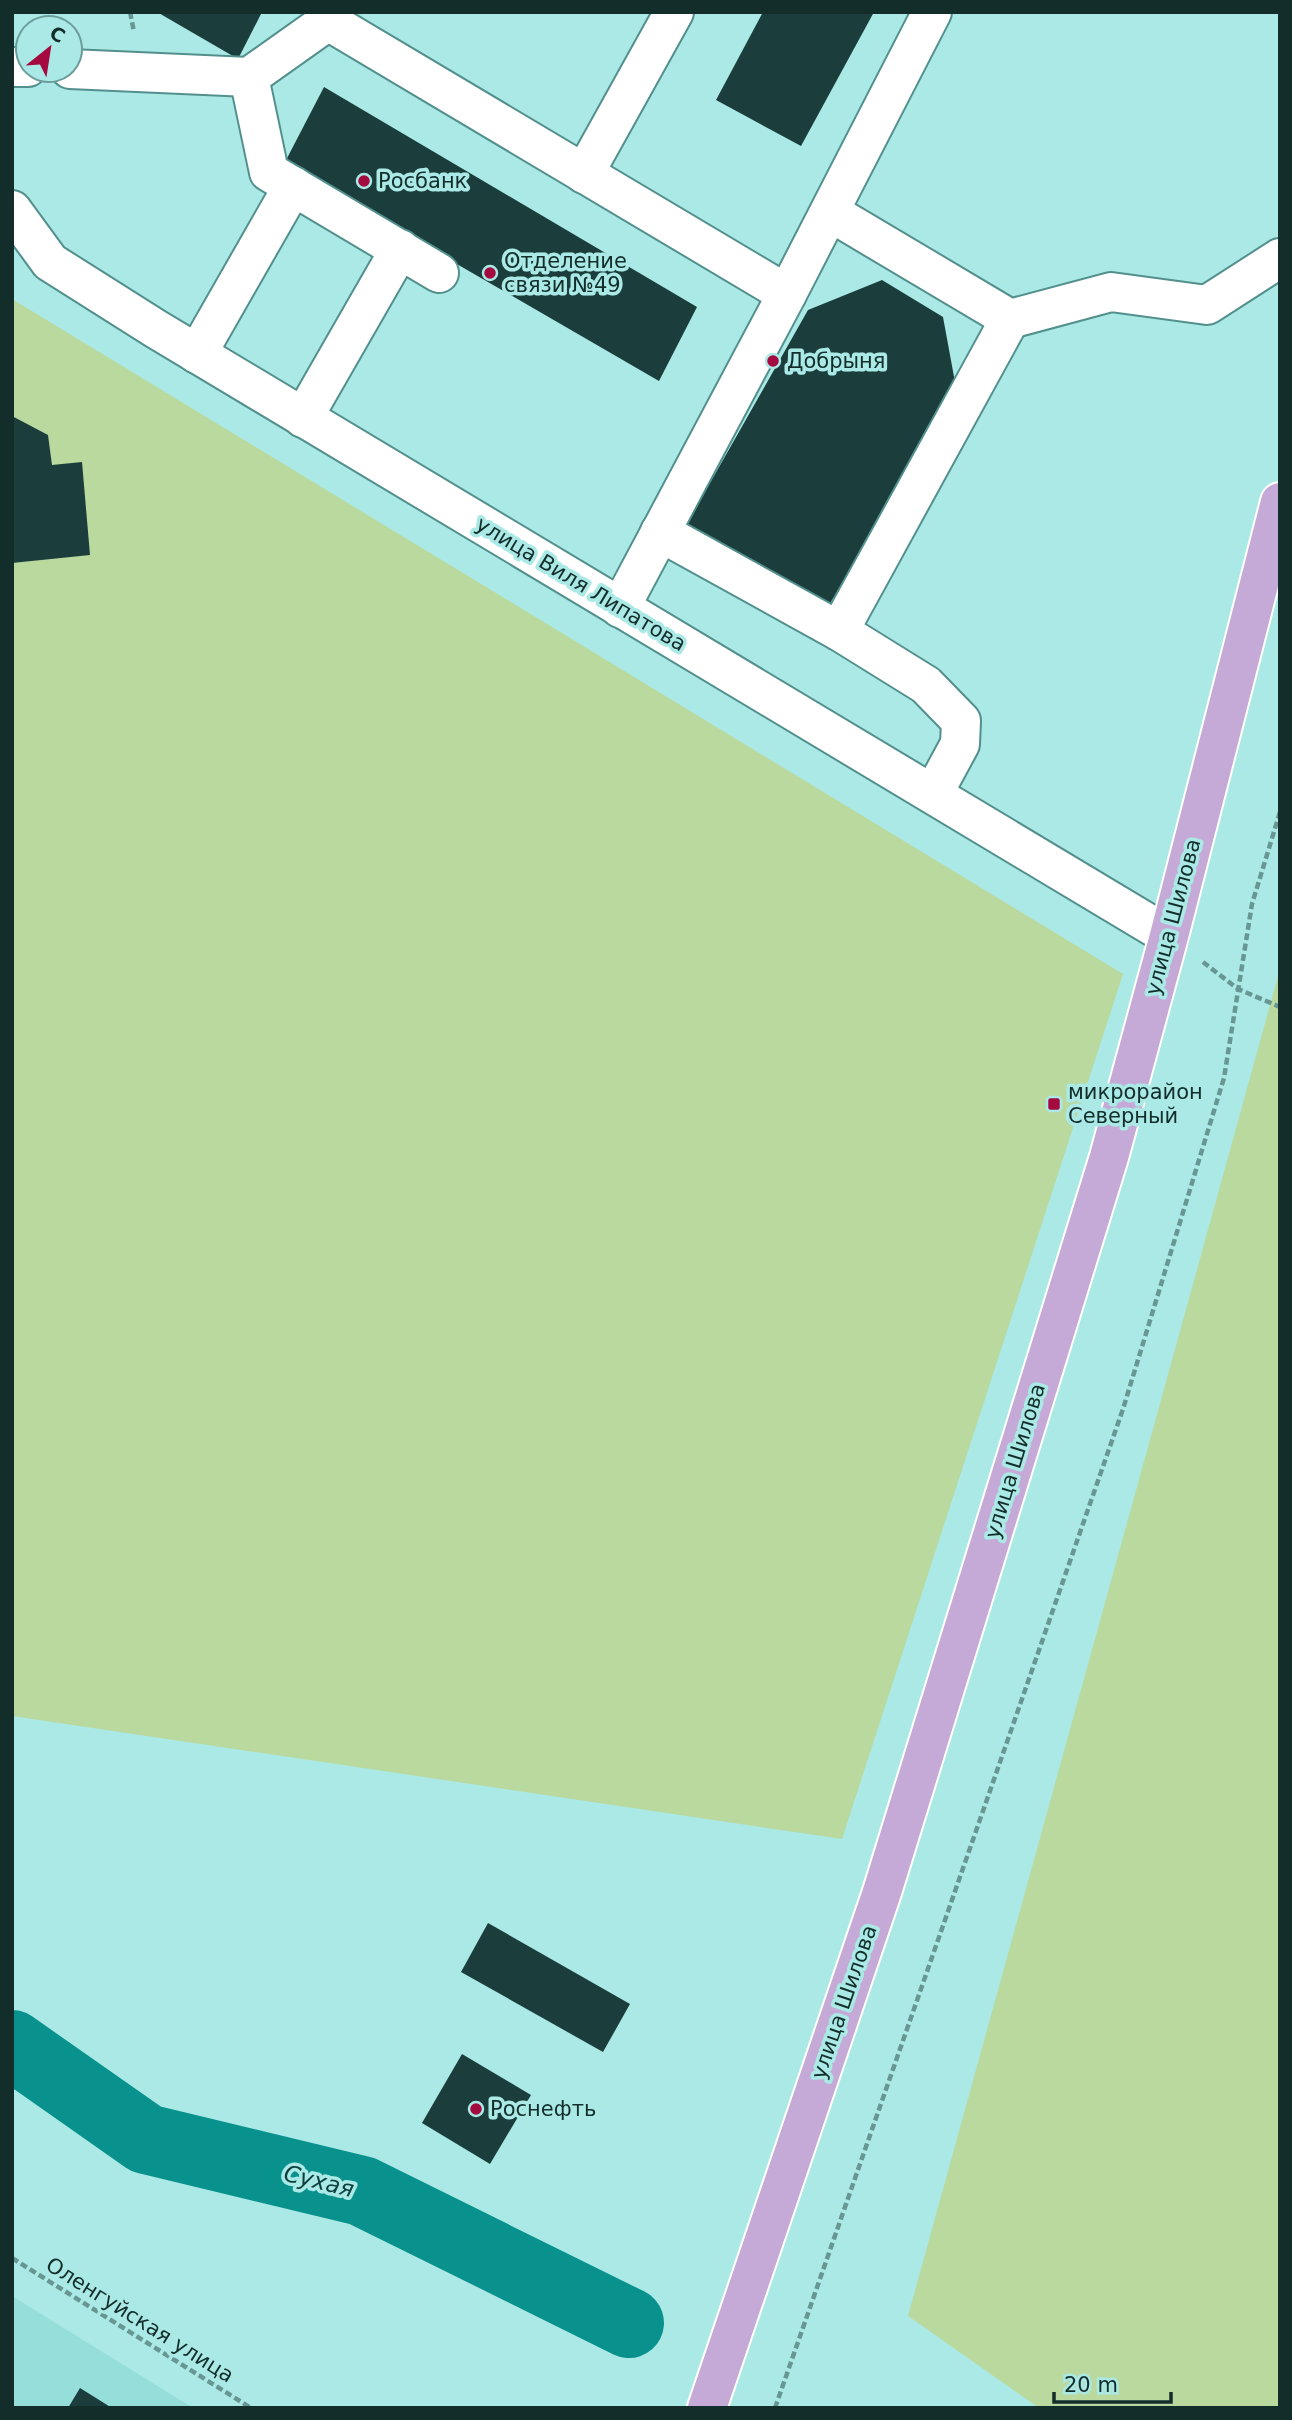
<svg xmlns="http://www.w3.org/2000/svg" width="1292" height="2420" font-family="'DejaVu Sans',sans-serif">
<rect width="100%" height="100%" fill="#aae9e5"/>
<polygon fill="#95deda" points="12,2296 193,2408 12,2408"/>
<g fill="#bad99f">
<polygon points="12,299 1123,974 842,1839 12,1716"/>
<polygon points="1280,969 1280,2408 1039,2408 908,2316"/>
</g>
<g fill="none" stroke-linecap="round" stroke-linejoin="round">
<polyline stroke="#08918d" stroke-width="70" points="12,2045 146,2139 362,2191 629,2323"/>
</g>
<g fill="#1b3e3c">
<polygon points="157,12 262,12 238,59"/>
<polygon points="763,12 874,12 801,146 716,100"/>
<polygon points="324,87 697,307 659,381 284,164"/>
<polygon points="882,280 943,317 957,393 914,460 828,607 685,527 808,310"/>
<polygon points="12,416 48,435 52,465 82,462 90,555 12,563"/>
<polygon points="488,1923 630,2004 603,2052 461,1972"/>
<polygon points="462,2054 531,2095 490,2164 422,2123"/>
<polygon points="80,2388 112,2408 68,2408"/>
</g>
<g fill="none" stroke-linecap="round" stroke-linejoin="round">
<g stroke="#53908d" stroke-width="42">
<g id="minor">
<polyline points="12,67 28,67"/>
<polyline points="70,69 249,77 328,21 787,294"/>
<polyline points="249,77 269,172 439,273"/>
<polyline points="584,174 674,12"/>
<polyline points="12,210 50,262 156,329 1169,936"/>
<polyline points="830,212 1010,319 839,631"/>
<polyline points="1010,319 1111,292 1207,305 1280,258"/>
<polyline points="197,354 293,186"/>
<polyline points="303,418 400,249"/>
<polyline points="660,532 839,631 926,685 961,721 960,744 933,794"/>
<polyline points="620,608 787,294 932,12"/>
</g>
</g>
<g stroke="#fff" stroke-width="42">
<polyline id="major" points="707,2408 882,1892 1109,1157 1169,936 1280,502"/>
</g>
<g stroke="#689693" stroke-width="4.5" stroke-dasharray="7 3.5" stroke-linecap="butt">
<polyline points="130,12 134,32"/>
<polyline points="1203,962 1238,989 1280,1007"/>
<polyline points="12,2258 251,2408"/>
<polyline points="775,2408 1123,1409 1224,1078 1252,904 1280,812"/>
</g>
<use href="#minor" stroke="#fff" stroke-width="38"/>
<use href="#major" stroke="#c5aad7" stroke-width="38"/>
</g>
<g fill="#a4093f" stroke="#aae9e5" stroke-width="2.5">
<circle cx="364" cy="181" r="7"/>
<circle cx="490" cy="273" r="7"/>
<circle cx="773" cy="361" r="7"/>
<rect x="1047" y="1097" width="14" height="14" rx="3.5"/>
<circle cx="476" cy="2109" r="7"/>
</g>
<g text-anchor="middle" dominant-baseline="central" stroke-width="7" stroke-linejoin="round" paint-order="stroke">
<g font-size="21" fill="#132d2b" stroke="#aae9e5" text-anchor="start">
<text x="378" y="181">Росбанк</text>
<text x="504" y="261">Отделение<tspan x="504" dy="24">связи №49</tspan></text>
<text x="787" y="361">Добрыня</text>
<text x="1068" y="1092">микрорайон<tspan x="1068" dy="24">Северный</tspan></text>
<text x="490" y="2109">Роснефть</text>
</g>
<g font-size="21" fill="#132d2b" stroke="#aae9e5">
<text transform="translate(581 584) rotate(31)">улица Виля Липатова</text>
<text transform="translate(1173 917) rotate(-75)">улица Шилова</text>
<text transform="translate(1015 1461) rotate(-73)">улица Шилова</text>
<text transform="translate(844 2002) rotate(-71)">улица Шилова</text>
<text transform="translate(140 2320) rotate(32)">Оленгуйская улица</text>
</g>
<g font-size="23" font-style="italic" fill="#0c403e" stroke="#aae9e5">
<text transform="translate(319 2181) rotate(14)">Сухая</text>
</g>
</g>
<rect width="1292" height="2420" fill="none" stroke="#132d2b" stroke-width="28"/>
<g transform="translate(49 49) rotate(30)"><circle r="33" fill="#aae9e5" stroke="#6e9e9b" stroke-width="2"/>
<path d="M0-5L12 26L0 18L-12 26Z" fill="#a4093f"/>
<text y="-10" font-size="19" font-weight="bold" text-anchor="middle" fill="#132d2b">С</text>
</g>
<path d="M1054 2392v10h117v-10" fill="none" stroke="#132d2b" stroke-width="3.5"/>
<text x="1064" y="2392" font-size="21" fill="#132d2b" stroke="#aae9e5" stroke-width="5" paint-order="stroke">20 m</text>
</svg>
